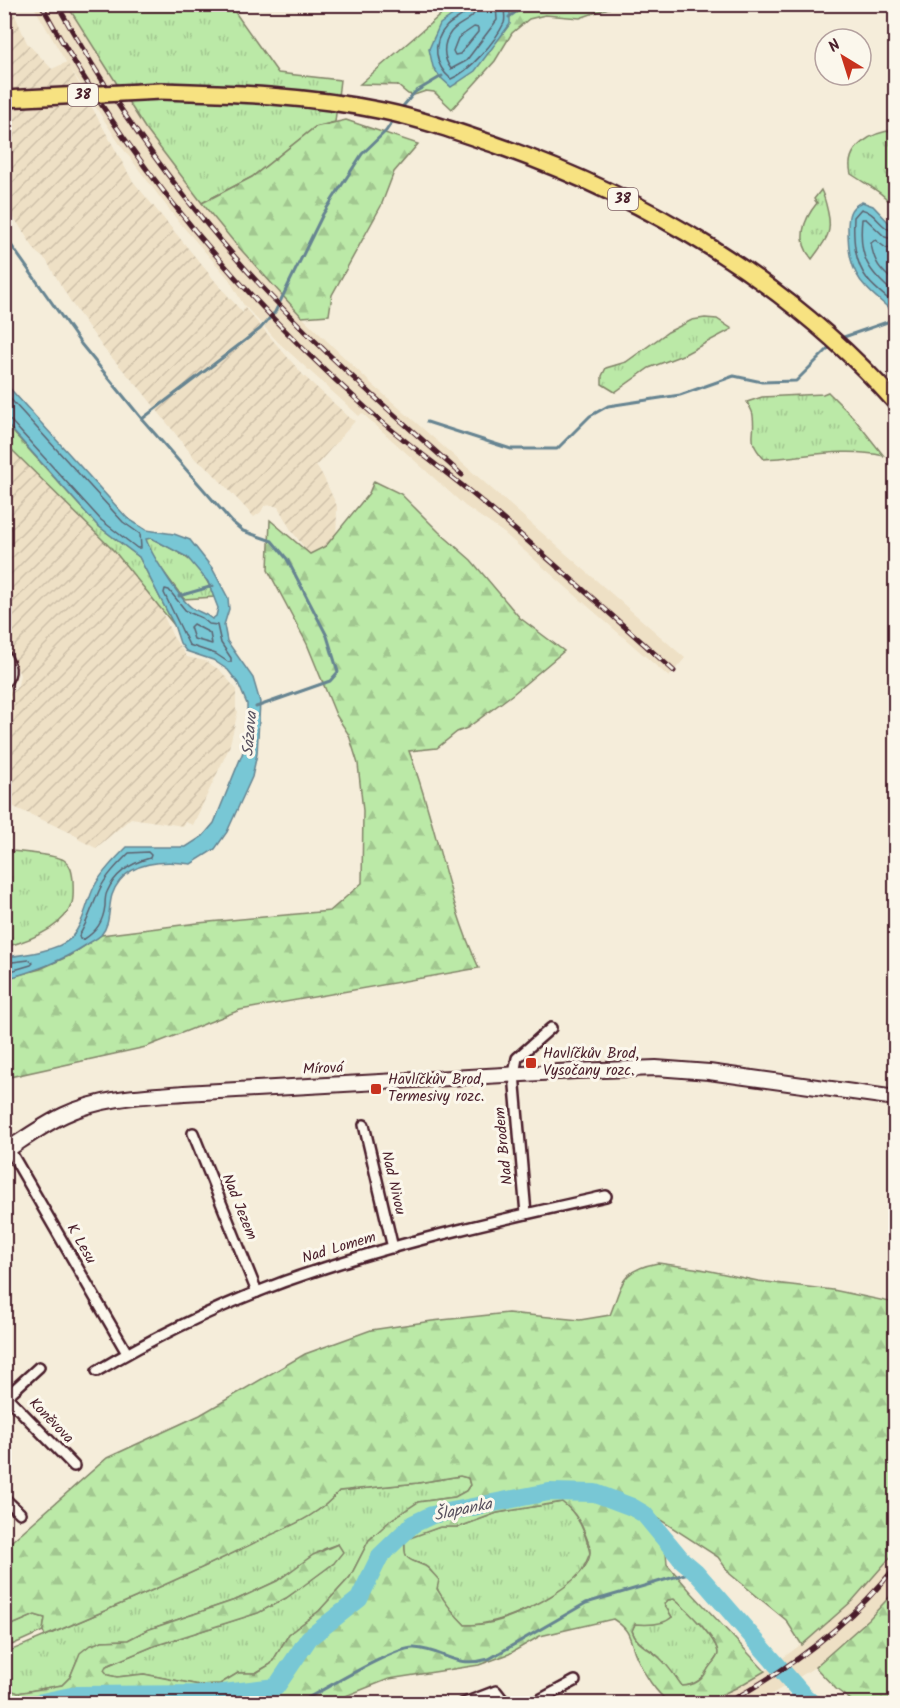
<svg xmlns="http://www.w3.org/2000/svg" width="900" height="1708" font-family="Kalam,sans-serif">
<defs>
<pattern id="industrial-furrows" width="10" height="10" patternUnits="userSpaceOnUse" patternTransform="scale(1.5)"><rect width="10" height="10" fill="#eee0c5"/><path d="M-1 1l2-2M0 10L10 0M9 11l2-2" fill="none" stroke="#cec0a9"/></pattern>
<pattern id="grass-tufts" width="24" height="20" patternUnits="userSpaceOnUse" patternTransform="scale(1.5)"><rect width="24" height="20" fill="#bbe9a7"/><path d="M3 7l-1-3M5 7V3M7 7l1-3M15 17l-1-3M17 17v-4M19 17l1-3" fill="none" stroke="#a2c790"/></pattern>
<pattern id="forest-firs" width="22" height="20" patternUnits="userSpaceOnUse" patternTransform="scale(1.5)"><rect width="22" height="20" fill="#bbe9a7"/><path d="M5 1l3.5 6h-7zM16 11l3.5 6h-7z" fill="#a2c790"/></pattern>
</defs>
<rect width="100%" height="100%" fill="#f5edda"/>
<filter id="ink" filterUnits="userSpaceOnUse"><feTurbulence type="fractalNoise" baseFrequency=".0167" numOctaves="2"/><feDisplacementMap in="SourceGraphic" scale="12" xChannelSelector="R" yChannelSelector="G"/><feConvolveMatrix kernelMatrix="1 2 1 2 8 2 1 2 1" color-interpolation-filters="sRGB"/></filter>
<g filter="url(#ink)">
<g fill="#eee0c5">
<polygon points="33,5 67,5 145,128 202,203 268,280 302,317 373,385 685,658 669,677 504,533 465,506 362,413 359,416 278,342 243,304 229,279 178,221 121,146 63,57"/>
<polygon points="895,1552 895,1591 869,1619 815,1667 758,1703 703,1704 736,1688 765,1671 818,1632 852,1601"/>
</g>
<g fill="url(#industrial-furrows)">
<polygon points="14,13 27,43 52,69 67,62 132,180 215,281 243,313 244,307 304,376 349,417 355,421 316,466 322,474 337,506 336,549 310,555 291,530 278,507 272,505 264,506 261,512 254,517 209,469 196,460 142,391 104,349 72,304 46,260 37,253 5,204 4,172 7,169 4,163 5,18"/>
<polygon points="4,423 155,596 173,637 187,657 205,661 220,670 236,689 236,710 238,711 229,748 193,825 185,822 183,826 131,818 96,848 78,839 78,836 5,803 5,693 15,690 18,685 20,675 5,642"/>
</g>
<g fill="url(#grass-tufts)" stroke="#828469" stroke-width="1.5">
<polygon points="67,5 230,5 278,73 340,80 335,122 315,127 252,177 202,203 145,128"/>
<path d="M895 130H896L895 209C884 192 867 185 851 174 844 147 872 132 895 130Z"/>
<path d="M821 190C825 198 826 204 828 213 833 235 824 242 812 259 796 241 803 220 817 203L814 199Z"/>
<polygon points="705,318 717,319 732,329 685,354 649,368 615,392 602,384 602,376 606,368 626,362 668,332 692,320"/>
<path d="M828 392 853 417 884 456C844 447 805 457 764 459 746 439 756 438 753 416 753 411 749 406 747 402L762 397 823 394Z"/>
<polygon points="4,422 97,525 139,557 174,625 115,552 5,443"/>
<path d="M151 538C183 555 201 560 214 597L184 599C170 580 154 561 145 539Z"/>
<path d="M4 850C17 852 55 854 64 860 71 865 72 872 73 880 73 887 74 897 72 903 64 928 27 941 5 947Z"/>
<path d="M460 1476 468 1478 470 1485 466 1491 455 1497 418 1502 369 1540 350 1577 319 1611 289 1634 271 1664 255 1673H238L220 1684 199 1685 144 1674 117 1677 108 1675 104 1671 106 1666 154 1646 257 1613 286 1598 334 1563 338 1544 324 1549 277 1581 238 1599 147 1630 128 1640 102 1641 77 1660 70 1677 62 1685 18 1693 5 1688V1653C88 1618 172 1583 253 1543 284 1528 316 1518 339 1491L418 1483Z"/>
<path d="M562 1502C579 1515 585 1532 590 1553 586 1562 582 1574 573 1581 549 1602 497 1626 465 1625 454 1614 446 1605 439 1592 435 1585 435 1576 430 1570 418 1557 402 1568 405 1542L410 1537 440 1527H459L497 1513Z"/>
<path d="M674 1599C685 1608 719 1640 718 1654 717 1659 711 1664 708 1669 703 1680 694 1685 682 1686 675 1676 667 1665 658 1656 649 1647 636 1645 632 1630L635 1624H653L672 1617 664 1604 668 1600Z"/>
<polygon points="35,1615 45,1618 43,1631 5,1648 4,1628"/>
</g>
<g fill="url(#forest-firs)" stroke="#828469" stroke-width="1.5" fill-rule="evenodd">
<polygon points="452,5 617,5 580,18 545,15 529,19 512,33 495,61 452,109 434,92 426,91 414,95 408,94 397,85 360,84"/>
<polygon points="346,120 418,144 394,172 381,206 332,295 329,315 302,317 234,242 202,203 252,177 315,127"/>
<path d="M374 481 401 494 439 532 471 560 520 618 564 651 513 694 467 728 457 732 437 748 409 751C436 822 447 900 479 968L240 1010 146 1047 5 1078V979L40 969 69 956 101 935 198 923 330 911 362 883 363 811 358 764 349 735 336 715 307 644 268 570 270 520 310 554 326 546 369 493Z"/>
<path d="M658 1263 701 1269 758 1281 833 1290 895 1303V1552L852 1601 802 1645 786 1620 730 1574 718 1557 622 1495 628 1514 644 1522 665 1541 667 1564 691 1592 765 1671 736 1688 703 1703H670C656 1693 644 1674 637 1658 628 1638 633 1632 613 1619L540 1636 509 1654 479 1665 389 1679 328 1703H5V1688L18 1693 62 1685 70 1677 80 1653 89 1646 102 1641 128 1640 147 1630 238 1599 277 1581 313 1555 338 1544 343 1552 334 1563 303 1586 286 1598 258 1613 154 1646 106 1666 104 1670 108 1675 117 1677 144 1674 199 1685 220 1684 238 1673H256L271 1664 289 1634 319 1611 350 1577 369 1540 392 1519 418 1502 455 1497 466 1491 470 1485 468 1478 460 1476 418 1483 339 1491C317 1518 284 1528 254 1543 185 1577 115 1607 45 1636L43 1631 45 1618 35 1615 5 1628V1547L107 1458 200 1415 305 1354 371 1330 432 1321 508 1313 580 1320 610 1315C623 1283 620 1270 658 1263ZM562 1502C573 1510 579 1518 584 1531 586 1537 591 1546 590 1553 588 1582 526 1611 501 1620 489 1624 477 1625 465 1625 453 1613 445 1603 437 1589L439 1580C435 1576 430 1569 425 1566 411 1559 403 1562 405 1542L410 1538 440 1527H459L497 1513ZM674 1599C685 1608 719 1640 718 1654 717 1659 711 1664 708 1669 703 1680 694 1686 682 1686 675 1676 666 1662 656 1655 646 1647 636 1644 632 1631L635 1624C647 1625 664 1625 672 1617L664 1604 668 1600Z"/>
<polygon points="895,1591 895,1703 855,1703 836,1689 815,1667 869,1619"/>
</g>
<g fill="#78c7d5" stroke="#668491" stroke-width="1.5" fill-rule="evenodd">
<polygon points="468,4 508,5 510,8 510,24 475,71 451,87 440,77 433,67 429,49 440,24"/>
<path d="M862 202 873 206 895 229V315C886 304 874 297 865 286 850 270 848 249 848 229 848 216 849 207 862 202Z"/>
<path d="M5 383 127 518 146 530 174 534 190 540 212 568 228 598 229 609 224 625 227 641 253 678 260 702 257 754 252 777 227 832 215 849 191 864C162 860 124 861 112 895 108 908 111 924 101 935 97 939 90 942 86 945 60 962 34 971 5 979V957C22 955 58 951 71 938 84 923 86 904 94 887 102 872 115 859 127 847H186L203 836 214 823 243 752 247 737V704L238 683 228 670 213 660 186 651 180 643 174 625 139 557 97 525 5 422ZM151 538 187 557 208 582 218 608 216 616 212 619C203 611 198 613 191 607 179 598 151 554 146 539Z"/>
</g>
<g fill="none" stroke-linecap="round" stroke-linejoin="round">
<g stroke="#5c626f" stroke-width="1.5">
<path d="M470 4C468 16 453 19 446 27 431 43 435 66 451 79 470 71 495 42 504 23 506 17 504 11 503 4"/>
<path d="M477 4C476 21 460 21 451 32 442 44 443 58 451 69L466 61 497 20 496 4"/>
<polygon points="474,27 478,28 478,32 460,54 455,55 453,51 458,38"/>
<path d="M896 232C881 230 876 212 861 209L854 217C853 239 854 262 868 280 876 290 887 297 896 306"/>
<path d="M896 240 885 237 866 219H862C858 259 868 270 896 295"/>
<path d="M896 249 886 248 875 240 871 243C874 263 880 270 896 283"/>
<polyline points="4,392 123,522 140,534 141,548 137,548 101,520 11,421 4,419"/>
<polygon points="165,589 169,590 186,611 202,618 209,624 217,625 221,643 231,658 231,662 228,662 216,654 189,645 164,593"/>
<polygon points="193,624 210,633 212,644 194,639 190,627"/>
<path d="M148 852 151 855 150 858C131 863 115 873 107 892 105 896 105 901 105 906 103 922 97 931 83 940L80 939 79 936C88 921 92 907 99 891 105 877 118 864 129 853Z"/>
<polyline points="4,963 29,960 33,963 31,965 4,973"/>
</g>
<g stroke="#668491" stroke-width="3">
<polyline points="509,17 527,4"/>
<polyline points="399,111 415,92 442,76"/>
<polyline points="4,235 81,344 142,419 232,522 243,531 272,541 287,559 327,636 338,672 330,681 256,707"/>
<polyline points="838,339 896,319"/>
<polyline points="142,419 260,329 275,312 323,214 362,154 386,131 394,119"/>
<polyline points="427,422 511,449 557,449 590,416 608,406 680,395 734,376 762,382 796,381 831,346"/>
<polyline points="179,596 213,586"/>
<path d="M293 1704 306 1699C327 1688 394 1647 414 1648 446 1650 453 1669 489 1659L586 1603 695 1571"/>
</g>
<polyline stroke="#78c7d5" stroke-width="18" points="32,1704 76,1695 214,1694 276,1687 309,1638 359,1599 380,1556 413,1524 432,1515 549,1492 595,1493 632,1507 644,1514 682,1560 695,1571 804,1696 813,1704"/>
<g stroke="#4a1f2b" stroke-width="14">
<g id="street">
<path d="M4 654C10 664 14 673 4 683"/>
<polyline points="364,1125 393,1248"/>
<polyline points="193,1133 257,1292"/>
<polyline points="9,1149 127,1353"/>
<polyline points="526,1214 514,1074 517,1058 551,1028"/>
<path d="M97 1371C168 1329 245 1293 324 1268 416 1238 512 1217 606 1196"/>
<polyline points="7,1397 74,1466"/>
<polyline points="4,1399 39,1367"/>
<polyline points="4,1498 20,1513"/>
<polyline points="462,1704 496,1691 506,1704"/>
<polyline points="532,1704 575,1681"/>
</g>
</g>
<g stroke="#4a1f2b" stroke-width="18">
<path id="secondary" d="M4 1152C24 1139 43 1125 64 1115 102 1097 143 1096 184 1093L576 1071 656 1068 709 1072 896 1098"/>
</g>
<g stroke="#4a1f2b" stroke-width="20">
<path id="primary" d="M161 91C235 93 310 96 383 111 421 119 458 132 496 145 647 198 789 282 896 403"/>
</g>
<use href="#street" stroke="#fbf7ec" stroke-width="9"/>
<use href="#secondary" stroke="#fbf7ec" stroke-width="14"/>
<use href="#primary" stroke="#f7e281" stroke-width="15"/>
<g stroke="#4a1f2b" stroke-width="5">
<g id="rail">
<path d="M41 4C124 157 238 293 366 408 407 445 452 475 493 511 554 563 614 617 674 671"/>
<path d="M57 4C121 120 204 231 298 324 350 377 406 425 462 475"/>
<path d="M725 1704C789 1669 851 1624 896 1566"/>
</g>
</g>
<use href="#rail" stroke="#fbf7ec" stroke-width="3" stroke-dasharray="9" stroke-linecap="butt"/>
<g stroke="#4a1f2b" stroke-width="20" stroke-linecap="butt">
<polyline id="primary-bridge" points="4,99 161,91"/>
</g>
<use href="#primary-bridge" stroke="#f7e281" stroke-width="15"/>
</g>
</g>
<g fill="#c8321e" stroke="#fbf7ec" stroke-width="2">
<rect x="525" y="1057" width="12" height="12" rx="3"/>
<rect x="370" y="1083" width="12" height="12" rx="3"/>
</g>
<g text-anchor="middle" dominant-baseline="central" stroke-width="6" stroke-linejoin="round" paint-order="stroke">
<g fill="#fbf7ec" stroke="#7f6065" stroke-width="1.5">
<rect x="68" y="84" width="30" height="22" rx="4.5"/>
<rect x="608" y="188" width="30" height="22" rx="4.5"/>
</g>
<g font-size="14" font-weight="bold" fill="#4a1f2b">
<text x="83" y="95">38</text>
<text x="623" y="199">38</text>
</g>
<g font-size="15" fill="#4a1f2b" stroke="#fbf7ec" text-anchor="start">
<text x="543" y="1054">Havlíčkův Brod,<tspan x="543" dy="17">Vysočany rozc.</tspan></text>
<text x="388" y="1080">Havlíčkův Brod,<tspan x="388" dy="17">Termesivy rozc.</tspan></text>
</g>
<g font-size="15" fill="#4a1f2b" stroke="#fbf7ec">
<text transform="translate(323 1069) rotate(-3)">Mírová</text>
<text transform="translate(504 1146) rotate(-96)">Nad Brodem</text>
<text transform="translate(393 1183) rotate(77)">Nad Nivou</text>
<text transform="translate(239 1207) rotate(68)">Nad Jezem</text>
<text transform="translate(81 1244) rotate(60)">K Lesu</text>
<text transform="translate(339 1248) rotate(-17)">Nad Lomem</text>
<text transform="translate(51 1421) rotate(46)">Koněvova</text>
</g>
<g font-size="16" font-style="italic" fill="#58515e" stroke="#fbf7ec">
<text transform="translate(250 734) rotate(-85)">Sázava</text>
<text transform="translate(463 1510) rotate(-12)">Šlapanka</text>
</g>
</g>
<rect width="900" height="1708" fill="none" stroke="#fbf7ec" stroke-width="24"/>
<rect x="12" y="12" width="876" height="1684" fill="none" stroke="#4a1f2b" stroke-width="2" filter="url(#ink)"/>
<g transform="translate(843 57) rotate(322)"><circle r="28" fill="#fbf7ec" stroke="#b4a19f" stroke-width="1.5"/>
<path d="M0-4.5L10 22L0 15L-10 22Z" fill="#c8321e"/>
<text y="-9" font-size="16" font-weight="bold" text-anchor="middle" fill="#4a1f2b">N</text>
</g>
</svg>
